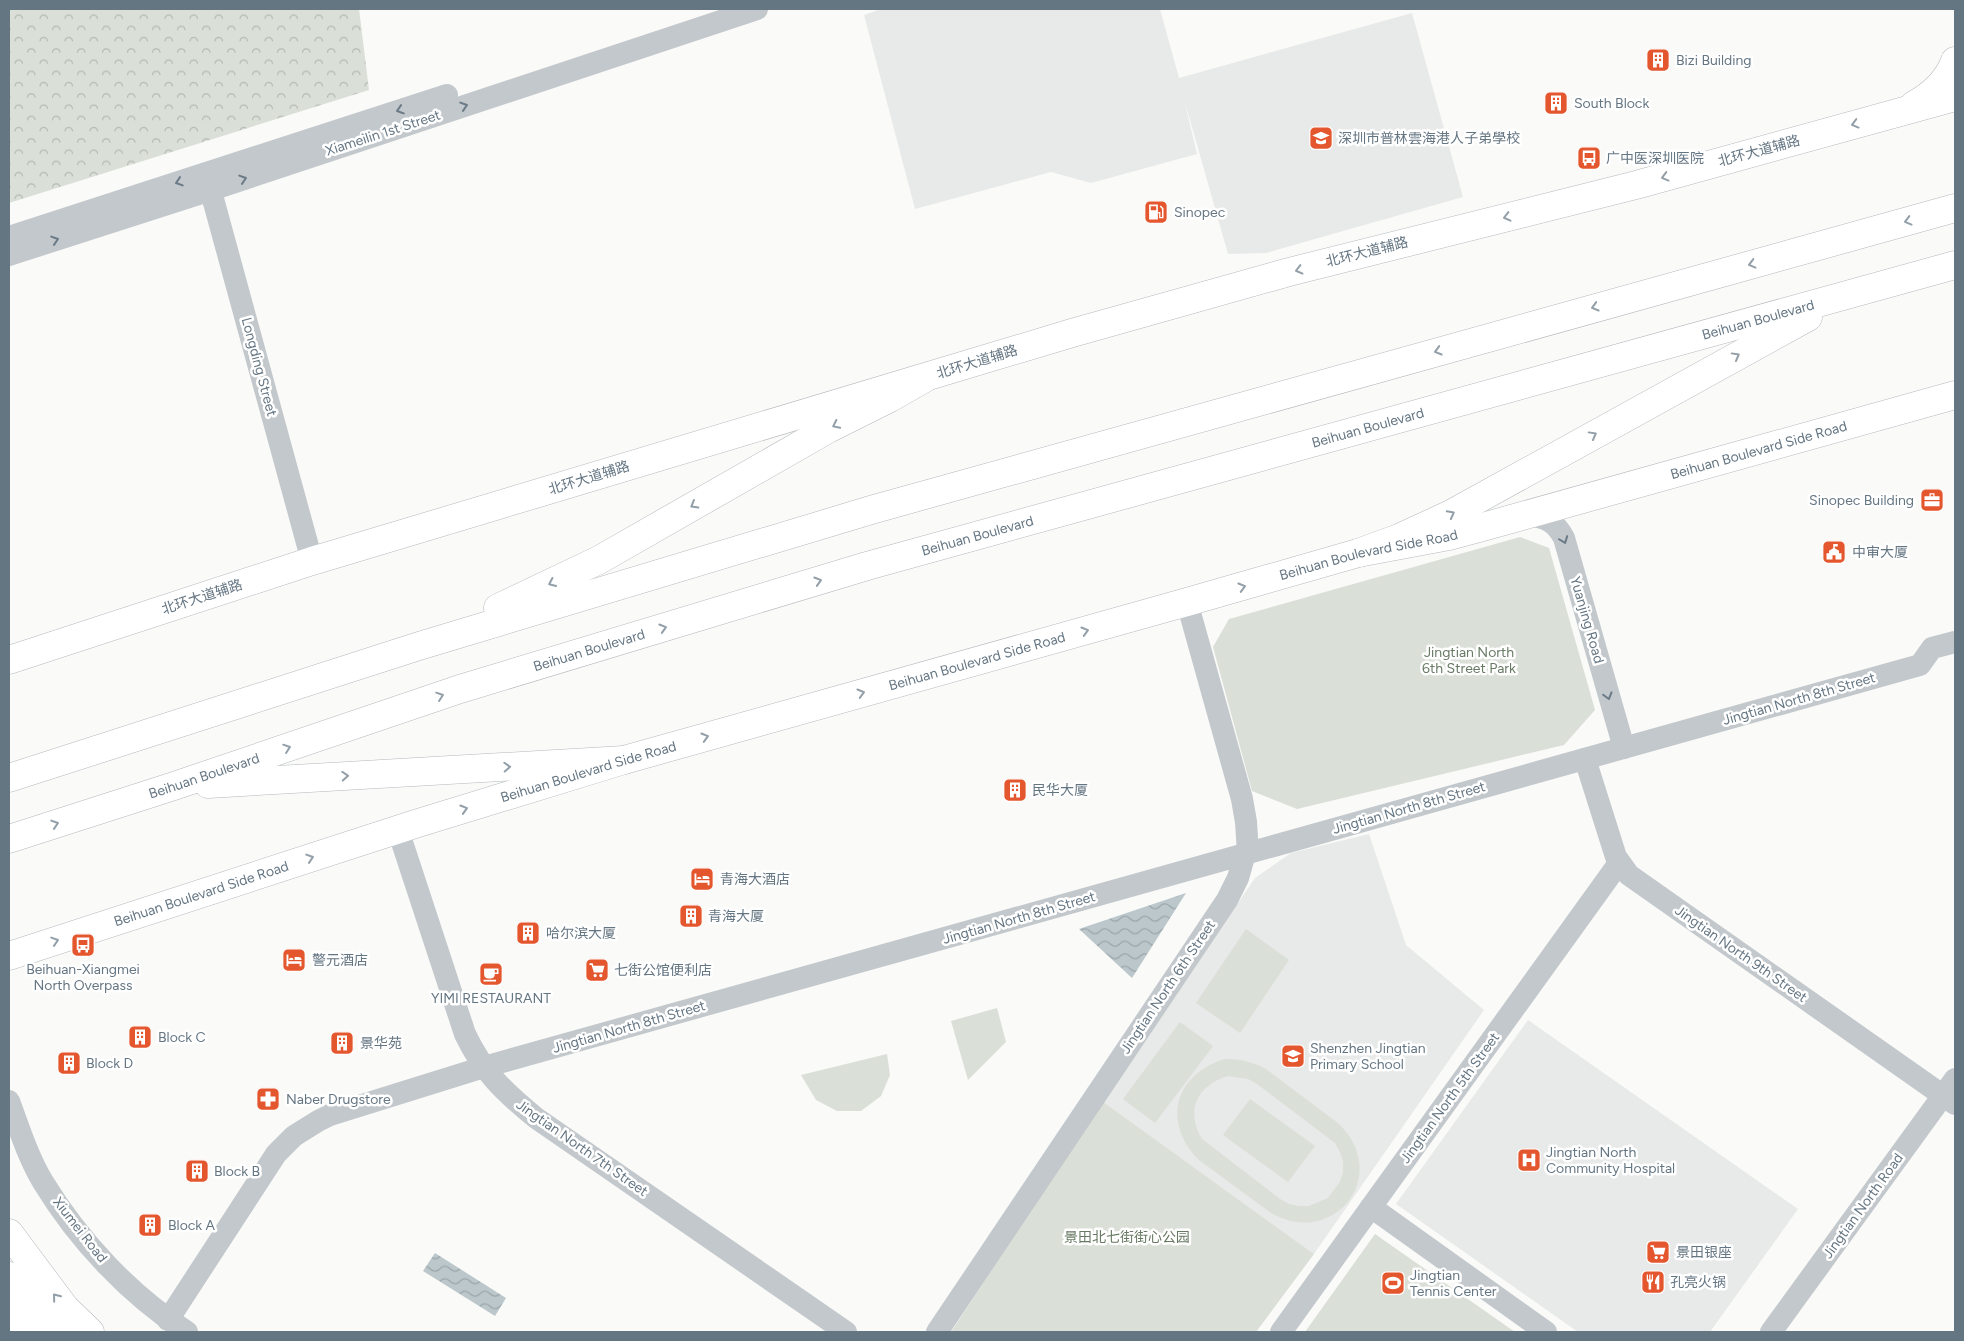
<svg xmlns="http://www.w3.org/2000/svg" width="1964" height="1341" font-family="Figtree,'Noto Sans SC',sans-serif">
<defs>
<pattern id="forest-crowns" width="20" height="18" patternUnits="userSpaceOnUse" patternTransform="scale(1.25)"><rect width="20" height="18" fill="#dadfd7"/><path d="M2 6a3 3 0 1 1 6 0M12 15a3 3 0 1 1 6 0" fill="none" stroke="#b4b9b4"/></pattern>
<pattern id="water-waves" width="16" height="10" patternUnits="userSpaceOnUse" patternTransform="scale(1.25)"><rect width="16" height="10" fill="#bbc7cb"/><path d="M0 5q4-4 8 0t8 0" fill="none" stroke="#9ca6aa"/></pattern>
</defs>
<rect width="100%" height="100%" fill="#fafaf8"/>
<g fill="#e8e9e9">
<polygon points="881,9 1160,9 1179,78 1412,13 1463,197 1266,253 1228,254 1184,99 1197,154 1091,183 1051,172 915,209 864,15"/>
<polygon points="1369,834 1406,945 1484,1010 1314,1254 1102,1101 1255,878 1291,853"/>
<polygon points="1528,1020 1798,1209 1710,1332 1578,1332 1396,1204"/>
</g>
<g fill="#dadfd7" fill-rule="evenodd">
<polygon points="1520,537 1549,548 1595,710 1564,745 1297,809 1252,791 1213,647 1229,619"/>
<polygon points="1246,929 1289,960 1240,1033 1196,1003"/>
<polygon points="997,1008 1006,1042 968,1080 951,1021"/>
<polygon points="1180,1022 1213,1046 1155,1123 1123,1099"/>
<polygon points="887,1054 890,1075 881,1096 861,1111 837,1111 816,1100 801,1075"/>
<path d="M1225 1059C1241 1059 1252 1062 1266 1069L1338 1123C1392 1174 1335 1249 1271 1213L1199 1160C1161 1122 1175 1074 1225 1059ZM1228 1076 1248 1079 1257 1084 1335 1143 1340 1152 1343 1161V1172L1340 1182 1328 1198 1309 1206H1299L1289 1204 1280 1199 1202 1139C1185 1111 1197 1085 1228 1076Z"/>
<polygon points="1250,1099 1315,1146 1288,1182 1223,1135"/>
<polygon points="1102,1101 1314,1254 1256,1332 951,1332"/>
<polygon points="1375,1234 1515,1332 1305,1332"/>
</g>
<polygon fill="url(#forest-crowns)" points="9,9 359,9 369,90 9,203"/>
<g fill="url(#water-waves)">
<polygon points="1186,893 1132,978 1079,929"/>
<polygon points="435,1253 506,1298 495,1316 423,1271"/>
</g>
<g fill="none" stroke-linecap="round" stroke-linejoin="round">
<g stroke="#b5babe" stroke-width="29">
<g id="major">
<path d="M1914 105C1932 95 1948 80 1955 61"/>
<polyline points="9,660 312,561 1072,333 1289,272 1636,185 1955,97"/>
<path id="s1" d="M9 956 415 824 624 760 1187 602 1358 553 1449 536 1479 528 1955 395"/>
<polyline points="9,1233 65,1308 90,1332"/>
<polyline points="9,1276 30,1301 60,1332"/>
<polyline points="9,1311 27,1332"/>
</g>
</g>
<g stroke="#b4b9bd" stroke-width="29">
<g id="highway">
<polyline points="1358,553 1399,538 1451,514 1808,317"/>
<polyline points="498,608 599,560 828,429 890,398 925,378"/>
<polyline points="9,778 419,646 871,510 1955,208"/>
<polyline points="208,784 624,760"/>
<path id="s2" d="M9 839 174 786 460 689 867 566 1955 265"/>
</g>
</g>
<g stroke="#c3c8cc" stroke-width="22">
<polyline points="207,177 312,561"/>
<polyline points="9,237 447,95"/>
<polyline points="9,255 211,190 757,9"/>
<path d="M1526 515C1545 517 1555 521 1564 538L1624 748"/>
<polyline points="1585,759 1616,857 1629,875 1955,1104"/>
<path d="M398 830 465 1034C483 1072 504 1092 536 1118L846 1332"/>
<path d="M9 1101C19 1128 28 1157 43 1182 79 1241 129 1294 187 1332"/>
<polyline points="1371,1207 1546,1332"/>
<polyline points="168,1320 276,1154 294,1136 318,1121 330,1115 484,1067 1920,665 1932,648 1955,642"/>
<polyline points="937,1332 1227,900 1238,878 1244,857 1248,853 1246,822 1242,799 1187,602"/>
<polyline points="1281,1332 1619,863"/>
<polyline points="1771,1332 1955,1079"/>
</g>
<use href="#major" stroke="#fff" stroke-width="28"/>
<use href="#highway" stroke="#fff" stroke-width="28"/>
</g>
<defs><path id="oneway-chevron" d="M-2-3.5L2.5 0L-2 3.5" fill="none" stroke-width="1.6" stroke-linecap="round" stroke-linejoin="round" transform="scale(1.25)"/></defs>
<g stroke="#6a7a87">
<use href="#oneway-chevron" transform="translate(464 106) rotate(-18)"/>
<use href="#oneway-chevron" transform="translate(400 110) rotate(162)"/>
<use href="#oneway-chevron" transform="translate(243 179) rotate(-18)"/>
<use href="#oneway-chevron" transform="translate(179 182) rotate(162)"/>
<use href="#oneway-chevron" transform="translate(55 240) rotate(-18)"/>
<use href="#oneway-chevron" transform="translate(1564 540) rotate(69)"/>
<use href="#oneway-chevron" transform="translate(1608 696) rotate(74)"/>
</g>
<g stroke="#939fa8">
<use href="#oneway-chevron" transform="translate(1855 124) rotate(165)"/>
<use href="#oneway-chevron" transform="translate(1665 177) rotate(165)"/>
<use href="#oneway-chevron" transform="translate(1507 217) rotate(166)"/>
<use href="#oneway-chevron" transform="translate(1908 221) rotate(165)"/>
<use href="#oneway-chevron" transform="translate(1752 264) rotate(165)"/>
<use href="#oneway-chevron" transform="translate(1299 270) rotate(166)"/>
<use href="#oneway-chevron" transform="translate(1595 307) rotate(164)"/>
<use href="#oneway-chevron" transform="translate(1438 351) rotate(164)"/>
<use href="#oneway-chevron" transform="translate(1736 356) rotate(-29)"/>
<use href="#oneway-chevron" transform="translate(836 425) rotate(154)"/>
<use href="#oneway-chevron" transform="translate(1593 435) rotate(-29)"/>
<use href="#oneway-chevron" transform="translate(694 505) rotate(150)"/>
<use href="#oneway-chevron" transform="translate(1451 514) rotate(-28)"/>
<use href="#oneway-chevron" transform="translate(818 581) rotate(-17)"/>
<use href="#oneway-chevron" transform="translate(552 583) rotate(155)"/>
<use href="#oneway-chevron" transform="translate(1242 587) rotate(-16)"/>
<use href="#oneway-chevron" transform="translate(663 628) rotate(-17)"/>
<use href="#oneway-chevron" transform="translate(1085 631) rotate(-16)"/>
<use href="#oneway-chevron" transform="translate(861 693) rotate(-16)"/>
<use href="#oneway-chevron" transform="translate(440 696) rotate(-19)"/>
<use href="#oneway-chevron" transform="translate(705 737) rotate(-16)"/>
<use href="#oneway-chevron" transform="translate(287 748) rotate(-19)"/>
<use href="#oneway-chevron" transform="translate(507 767) rotate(-3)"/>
<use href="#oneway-chevron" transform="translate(345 776) rotate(-3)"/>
<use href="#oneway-chevron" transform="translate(464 809) rotate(-17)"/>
<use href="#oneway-chevron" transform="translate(55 824) rotate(-18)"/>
<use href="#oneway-chevron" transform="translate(310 858) rotate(-18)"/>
<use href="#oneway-chevron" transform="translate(55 941) rotate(-18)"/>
<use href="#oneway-chevron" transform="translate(56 1297) rotate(-129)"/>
</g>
<defs>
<g id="building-square" transform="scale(1.25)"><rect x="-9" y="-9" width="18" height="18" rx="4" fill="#e4572e" stroke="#fff"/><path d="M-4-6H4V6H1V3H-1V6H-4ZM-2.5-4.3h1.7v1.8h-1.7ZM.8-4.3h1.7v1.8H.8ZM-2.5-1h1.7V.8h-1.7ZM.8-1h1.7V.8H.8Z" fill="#fff"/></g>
<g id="school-square" transform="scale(1.25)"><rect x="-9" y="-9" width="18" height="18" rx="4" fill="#e4572e" stroke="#fff"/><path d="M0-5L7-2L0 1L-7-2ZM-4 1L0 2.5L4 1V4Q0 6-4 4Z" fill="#fff"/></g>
<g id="bus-square" transform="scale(1.25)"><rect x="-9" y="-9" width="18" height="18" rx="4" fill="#e4572e" stroke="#fff"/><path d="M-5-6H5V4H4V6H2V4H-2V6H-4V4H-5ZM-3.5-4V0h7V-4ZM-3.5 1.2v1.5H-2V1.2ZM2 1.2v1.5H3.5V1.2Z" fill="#fff"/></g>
<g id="fuel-square" transform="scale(1.25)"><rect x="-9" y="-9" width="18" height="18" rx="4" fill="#e4572e" stroke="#fff"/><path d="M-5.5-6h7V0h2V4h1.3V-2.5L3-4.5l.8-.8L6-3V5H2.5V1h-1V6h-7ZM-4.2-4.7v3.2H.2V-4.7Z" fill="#fff"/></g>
<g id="office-square" transform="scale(1.25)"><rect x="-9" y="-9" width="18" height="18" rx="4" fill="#e4572e" stroke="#fff"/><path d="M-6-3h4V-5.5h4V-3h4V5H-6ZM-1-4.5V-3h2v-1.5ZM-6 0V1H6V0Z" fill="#fff"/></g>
<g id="civic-square" transform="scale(1.25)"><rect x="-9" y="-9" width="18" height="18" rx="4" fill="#e4572e" stroke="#fff"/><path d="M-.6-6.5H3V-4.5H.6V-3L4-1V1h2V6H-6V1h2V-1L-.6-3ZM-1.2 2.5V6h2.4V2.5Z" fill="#fff"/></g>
<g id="hotel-square" transform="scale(1.25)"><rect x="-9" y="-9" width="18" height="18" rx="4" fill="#e4572e" stroke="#fff"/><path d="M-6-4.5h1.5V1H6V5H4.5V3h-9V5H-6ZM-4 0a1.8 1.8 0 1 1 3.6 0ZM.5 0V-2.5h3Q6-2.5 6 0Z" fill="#fff"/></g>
<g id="supermarket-square" transform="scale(1.25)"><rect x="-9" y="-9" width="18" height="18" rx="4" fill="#e4572e" stroke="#fff"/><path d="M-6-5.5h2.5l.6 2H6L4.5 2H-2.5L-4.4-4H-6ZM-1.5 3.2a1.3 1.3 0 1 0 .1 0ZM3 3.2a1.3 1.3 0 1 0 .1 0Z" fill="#fff"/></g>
<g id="cafe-square" transform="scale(1.25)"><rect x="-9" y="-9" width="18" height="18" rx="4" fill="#e4572e" stroke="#fff"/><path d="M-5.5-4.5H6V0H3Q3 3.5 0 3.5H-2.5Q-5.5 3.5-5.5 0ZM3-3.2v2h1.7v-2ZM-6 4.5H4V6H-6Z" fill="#fff"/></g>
<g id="pharmacy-square" transform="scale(1.25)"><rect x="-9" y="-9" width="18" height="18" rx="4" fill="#e4572e" stroke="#fff"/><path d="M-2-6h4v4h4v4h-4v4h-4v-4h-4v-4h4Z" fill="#fff"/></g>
<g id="hospital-square" transform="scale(1.25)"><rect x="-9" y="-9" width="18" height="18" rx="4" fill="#e4572e" stroke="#fff"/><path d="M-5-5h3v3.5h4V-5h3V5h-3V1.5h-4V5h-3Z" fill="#fff"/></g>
<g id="restaurant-square" transform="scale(1.25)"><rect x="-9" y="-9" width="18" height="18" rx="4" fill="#e4572e" stroke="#fff"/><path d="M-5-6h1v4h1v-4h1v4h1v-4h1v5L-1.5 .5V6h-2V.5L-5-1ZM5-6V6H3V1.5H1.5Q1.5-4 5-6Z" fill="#fff"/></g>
<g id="stadium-square" transform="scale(1.25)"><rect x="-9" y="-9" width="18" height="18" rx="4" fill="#e4572e" stroke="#fff"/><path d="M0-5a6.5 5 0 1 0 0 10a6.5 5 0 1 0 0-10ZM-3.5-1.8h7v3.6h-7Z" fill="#fff"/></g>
</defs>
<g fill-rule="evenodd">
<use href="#building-square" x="1658" y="60"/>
<use href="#building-square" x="1556" y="103"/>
<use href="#school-square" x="1321" y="138"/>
<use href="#bus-square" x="1589" y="158"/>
<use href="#fuel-square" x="1156" y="212"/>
<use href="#office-square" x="1932" y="500"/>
<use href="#civic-square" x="1834" y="552"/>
<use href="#building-square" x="1015" y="790"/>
<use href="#hotel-square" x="702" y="879"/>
<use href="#building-square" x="691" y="916"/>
<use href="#building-square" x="528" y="933"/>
<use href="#bus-square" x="83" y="945"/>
<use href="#hotel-square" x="294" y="960"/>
<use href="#supermarket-square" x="597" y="970"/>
<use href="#cafe-square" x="491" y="974"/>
<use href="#building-square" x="140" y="1037"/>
<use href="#building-square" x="342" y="1043"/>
<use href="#school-square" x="1293" y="1056"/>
<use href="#building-square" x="69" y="1063"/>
<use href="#pharmacy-square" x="268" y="1099"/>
<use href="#hospital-square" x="1529" y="1160"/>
<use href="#building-square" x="197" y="1171"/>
<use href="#building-square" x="150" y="1225"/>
<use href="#supermarket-square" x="1658" y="1252"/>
<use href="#restaurant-square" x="1653" y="1282"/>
<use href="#stadium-square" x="1393" y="1283"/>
</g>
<g text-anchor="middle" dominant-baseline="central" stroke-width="5" stroke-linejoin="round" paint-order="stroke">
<g font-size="14" fill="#657683" stroke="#fff" text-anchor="start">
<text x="1676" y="60">Bizi Building</text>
<text x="1574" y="103">South Block</text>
<text x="1338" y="138">深圳市普林雲海港人子弟學校</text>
<text x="1606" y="158">广中医深圳医院</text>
<text x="1174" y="212">Sinopec</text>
<text x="1914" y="500" text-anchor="end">Sinopec Building</text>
<text x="1852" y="552">中审大厦</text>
<text x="1032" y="790">民华大厦</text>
<text x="720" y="879">青海大酒店</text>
<text x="708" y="916">青海大厦</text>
<text x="546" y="933">哈尔滨大厦</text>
<text x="312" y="960">警元酒店</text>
<text x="83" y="969" text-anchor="middle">Beihuan-Xiangmei<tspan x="83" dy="16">North Overpass</tspan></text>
<text x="614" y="970">七街公馆便利店</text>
<text x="491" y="998" text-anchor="middle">YIMI RESTAURANT</text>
<text x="158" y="1037">Block C</text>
<text x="360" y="1043">景华苑</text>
<text x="1310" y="1048">Shenzhen Jingtian<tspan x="1310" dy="16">Primary School</tspan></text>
<text x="86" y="1063">Block D</text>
<text x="286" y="1099">Naber Drugstore</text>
<text x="1546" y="1152">Jingtian North<tspan x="1546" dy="16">Community Hospital</tspan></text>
<text x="214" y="1171">Block B</text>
<text x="168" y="1225">Block A</text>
<text x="1676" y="1252">景田银座</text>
<text x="1410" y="1275">Jingtian<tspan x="1410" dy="16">Tennis Center</tspan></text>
<text x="1670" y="1282">孔亮火锅</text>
</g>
<g font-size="14" fill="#657683" stroke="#fff">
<text transform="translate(383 133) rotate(-18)">Xiameilin 1st Street</text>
<text transform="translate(1759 151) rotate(-15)">北环大道辅路</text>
<text transform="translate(1367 252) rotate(-14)">北环大道辅路</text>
<text stroke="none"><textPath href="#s2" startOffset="1825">Beihuan Boulevard</textPath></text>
<text transform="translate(977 362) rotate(-17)">北环大道辅路</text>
<text transform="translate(259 367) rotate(75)">Longding Street</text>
<text stroke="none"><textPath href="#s2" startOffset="1420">Beihuan Boulevard</textPath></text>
<text stroke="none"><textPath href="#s1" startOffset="1822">Beihuan Boulevard Side Road</textPath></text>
<text transform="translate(589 478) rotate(-17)">北环大道辅路</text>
<text stroke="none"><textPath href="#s2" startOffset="1015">Beihuan Boulevard</textPath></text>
<text stroke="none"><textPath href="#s1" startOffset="1418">Beihuan Boulevard Side Road</textPath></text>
<text transform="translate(202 597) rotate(-18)">北环大道辅路</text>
<text transform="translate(1587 620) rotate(74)">Yuanjing Road</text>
<text stroke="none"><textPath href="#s2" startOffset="610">Beihuan Boulevard</textPath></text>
<text stroke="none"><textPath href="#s1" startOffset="1012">Beihuan Boulevard Side Road</textPath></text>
<text transform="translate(1799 699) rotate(-16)">Jingtian North 8th Street</text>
<text stroke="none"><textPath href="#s1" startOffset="608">Beihuan Boulevard Side Road</textPath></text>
<text stroke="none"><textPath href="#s2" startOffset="205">Beihuan Boulevard</textPath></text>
<text transform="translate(1409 808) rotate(-16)">Jingtian North 8th Street</text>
<text stroke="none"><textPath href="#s1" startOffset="202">Beihuan Boulevard Side Road</textPath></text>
<text transform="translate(1019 918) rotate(-16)">Jingtian North 8th Street</text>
<text transform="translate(1741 954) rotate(35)">Jingtian North 9th Street</text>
<text transform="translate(1168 987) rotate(-56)">Jingtian North 6th Street</text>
<text transform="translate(629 1027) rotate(-16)">Jingtian North 8th Street</text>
<text transform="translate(1450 1098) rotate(-54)">Jingtian North 5th Street</text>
<text transform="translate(582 1148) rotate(35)">Jingtian North 7th Street</text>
<text transform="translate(1863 1206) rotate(-54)">Jingtian North Road</text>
<text transform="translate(80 1230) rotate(52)">Xiumei Road</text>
</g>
<g font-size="14" fill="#687a64" stroke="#fff">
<text x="1469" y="652">Jingtian North<tspan x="1469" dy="16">6th Street Park</tspan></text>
<text x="1127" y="1237">景田北七街街心公园</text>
</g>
</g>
<rect width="1964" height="1341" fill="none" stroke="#657683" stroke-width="20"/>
</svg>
